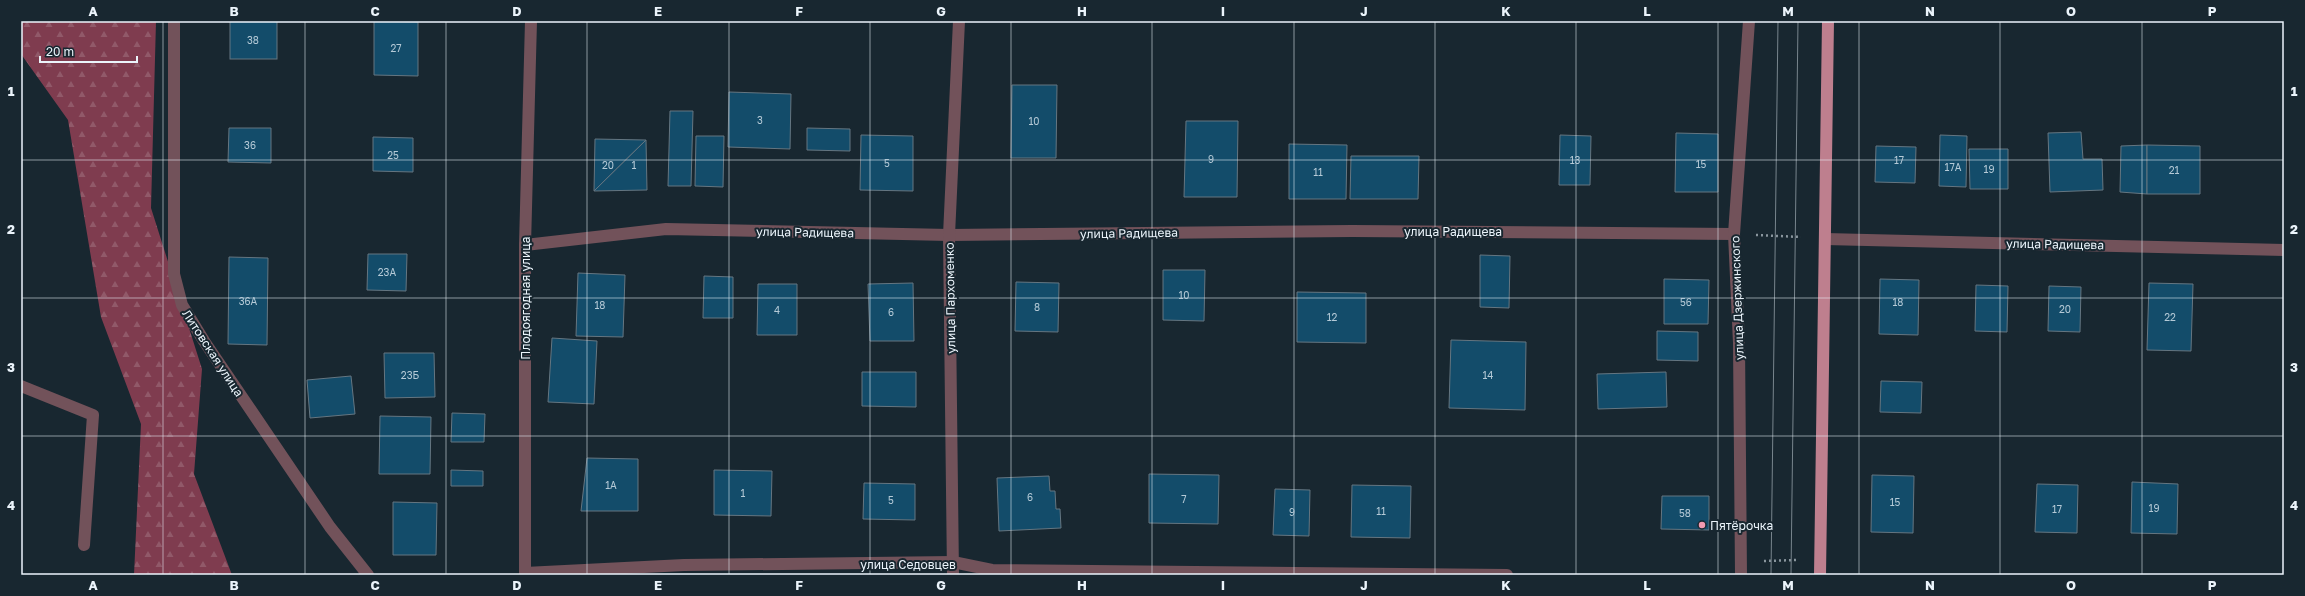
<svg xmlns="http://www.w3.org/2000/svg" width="2305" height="596" font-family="'Golos Text',sans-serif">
<defs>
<pattern id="forest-firs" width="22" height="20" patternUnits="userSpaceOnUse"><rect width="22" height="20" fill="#7f3c4f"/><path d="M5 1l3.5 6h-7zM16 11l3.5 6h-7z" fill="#915969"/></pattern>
</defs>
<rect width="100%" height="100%" fill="#182730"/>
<polygon fill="url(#forest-firs)" points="21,21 156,21 151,208 202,369 194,474 232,575 134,575 141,424 101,317 68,120 21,54"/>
<g fill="#134c6a" stroke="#657681">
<rect x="230" y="21" width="47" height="38"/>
<polygon points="374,21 418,22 418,76 374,75"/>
<polygon points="1012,85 1057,85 1056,158 1011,158"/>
<polygon points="729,92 791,94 790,149 728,147"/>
<polygon points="670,111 693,111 691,186 668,186"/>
<polygon points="1186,121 1238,121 1237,197 1184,197"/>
<polygon points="229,128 271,128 271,163 228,162"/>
<polygon points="807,128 850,129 850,151 807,150"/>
<polygon points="2081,132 2083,159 2102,159 2103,190 2050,192 2048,133"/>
<polygon points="1676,133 1718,134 1718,192 1675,192"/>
<polygon points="861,135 913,136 913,191 860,190"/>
<polygon points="1560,135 1591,136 1590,185 1559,185"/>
<polygon points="1940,135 1967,136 1966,187 1939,186"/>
<polygon points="696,136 724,136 723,187 695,186"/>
<polygon points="373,137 413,138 413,172 373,171"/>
<polygon points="595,139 646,140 594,191"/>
<polygon points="646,140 647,190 594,191"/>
<polygon points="1289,144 1347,145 1346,199 1289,199"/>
<polygon points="2147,145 2147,194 2120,192 2121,146"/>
<polygon points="2147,145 2200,146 2200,194 2147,194"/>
<polygon points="1876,146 1916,147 1915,183 1875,182"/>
<polygon points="1969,149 2008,149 2008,189 1970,189"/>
<polygon points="1351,156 1419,156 1418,199 1350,199"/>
<polygon points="368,254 407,254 406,291 367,290"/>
<polygon points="1480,255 1510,256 1509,308 1480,307"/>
<polygon points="229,257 268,258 267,345 228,344"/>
<polygon points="1163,270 1205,270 1204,321 1163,320"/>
<polygon points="578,273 625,275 623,337 576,336"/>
<polygon points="704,276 733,277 733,318 703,318"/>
<polygon points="1664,279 1709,280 1708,324 1664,324"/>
<polygon points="1880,279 1919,280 1918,335 1879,334"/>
<polygon points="1016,282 1059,283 1058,332 1015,331"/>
<polygon points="913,283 914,341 870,341 868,284"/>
<polygon points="2149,283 2193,284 2191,351 2147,350"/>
<polygon points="758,284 797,284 797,335 757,335"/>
<polygon points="1976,285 2008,286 2007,332 1975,331"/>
<polygon points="2049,286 2081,287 2080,332 2048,331"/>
<polygon points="1297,292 1366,293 1366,343 1297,342"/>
<polygon points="1657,331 1698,332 1698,361 1657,360"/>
<polygon points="552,338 597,341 594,404 548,402"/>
<polygon points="1451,340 1526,342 1525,410 1449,408"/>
<polygon points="384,353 434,353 435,397 385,398"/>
<polygon points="862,372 916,372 916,407 862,406"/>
<polygon points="1666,372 1667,407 1598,409 1597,374"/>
<polygon points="351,376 355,414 310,418 307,380"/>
<polygon points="1881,381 1922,382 1921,413 1880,412"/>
<polygon points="452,413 485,414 484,442 451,442"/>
<polygon points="380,416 431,417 430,474 379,474"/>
<polygon points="587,458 638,459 638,511 581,511"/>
<polygon points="451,470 483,471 483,486 451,486"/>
<polygon points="714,470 772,471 771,516 714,515"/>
<polygon points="1149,474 1219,475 1218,524 1149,523"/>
<polygon points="1872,475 1914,476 1913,533 1871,532"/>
<polygon points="1049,476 1050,491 1055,491 1056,509 1060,509 1061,528 999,531 997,478"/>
<polygon points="2132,482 2178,484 2177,534 2131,533"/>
<polygon points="864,483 915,484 915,520 863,519"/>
<polygon points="2037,484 2078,485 2077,533 2035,532"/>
<polygon points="1352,485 1411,486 1410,538 1351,537"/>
<polygon points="1275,489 1310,490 1309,536 1273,535"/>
<polygon points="1662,496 1709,496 1709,530 1661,529"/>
<polygon points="393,502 437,503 436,555 393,555"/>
</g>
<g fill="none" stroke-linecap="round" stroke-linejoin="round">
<g stroke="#8a969e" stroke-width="2.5" stroke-dasharray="2 3" stroke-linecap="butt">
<polyline points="1756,235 1801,237"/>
<polyline points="1764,561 1797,560"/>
</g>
<g stroke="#72525a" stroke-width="12">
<polyline points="174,21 174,274 182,305 204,341 330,527 368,575"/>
<polyline points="1825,239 2284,250"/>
<polyline points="525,245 666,229 949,235 1352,231 1734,234"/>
<polyline points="21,386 93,415 84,545"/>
<polyline points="525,573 684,565 953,562 992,570 1507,575"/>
<polyline points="525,575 525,245 531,21"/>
<polyline points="953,575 949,235 959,21"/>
<polyline points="1741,575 1739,343 1734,234 1749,21"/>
</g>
<polyline stroke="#be7f8e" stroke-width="12" points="1820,575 1828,21"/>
<g stroke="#78858d" stroke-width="1">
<polyline points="1771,575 1778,21"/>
<polyline points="1791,575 1798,21"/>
</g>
</g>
<path fill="none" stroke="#ebf4fb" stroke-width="1" stroke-opacity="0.55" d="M163 21V575M305 21V575M446 21V575M587 21V575M729 21V575M870 21V575M1011 21V575M1152 21V575M1294 21V575M1435 21V575M1576 21V575M1718 21V575M1859 21V575M2000 21V575M2142 21V575M21 160H2284M21 298H2284M21 436H2284"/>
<circle fill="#f29ab0" stroke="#182730" stroke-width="1.5" cx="1702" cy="525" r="4"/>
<g text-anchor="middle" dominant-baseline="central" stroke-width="4" stroke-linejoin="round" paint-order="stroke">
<g font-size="10" fill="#b5cad7">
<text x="253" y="40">38</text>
<text x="396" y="48">27</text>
<text x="760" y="120">3</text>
<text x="1034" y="121">10</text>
<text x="250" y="145">36</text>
<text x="393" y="155">25</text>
<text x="1211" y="159">9</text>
<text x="1575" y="160">13</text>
<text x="1899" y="160">17</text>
<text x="887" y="163">5</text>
<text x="1701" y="164">15</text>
<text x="608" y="165">20</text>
<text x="634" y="165">1</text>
<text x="1953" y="167">17А</text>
<text x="1989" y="169">19</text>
<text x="2174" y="170">21</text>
<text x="1318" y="172">11</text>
<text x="387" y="272">23А</text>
<text x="1184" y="295">10</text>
<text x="248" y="301">36А</text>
<text x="1686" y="302">56</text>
<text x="1898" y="302">18</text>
<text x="600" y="305">18</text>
<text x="1037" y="307">8</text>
<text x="2065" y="309">20</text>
<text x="777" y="310">4</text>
<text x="891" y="312">6</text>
<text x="1332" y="317">12</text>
<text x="2170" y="317">22</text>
<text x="410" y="375">23Б</text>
<text x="1488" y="375">14</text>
<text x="611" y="485">1А</text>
<text x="743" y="493">1</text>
<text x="1030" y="497">6</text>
<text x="1184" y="499">7</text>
<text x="891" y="500">5</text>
<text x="1895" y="502">15</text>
<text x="2154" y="508">19</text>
<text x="2057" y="509">17</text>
<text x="1381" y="511">11</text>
<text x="1292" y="512">9</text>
<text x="1685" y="513">58</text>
</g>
<g font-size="12" fill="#ebf4fb" stroke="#182730">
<text x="1453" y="231">улица Радищева</text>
<text transform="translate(805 232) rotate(1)">улица Радищева</text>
<text transform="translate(1129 233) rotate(-1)">улица Радищева</text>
<text transform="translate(2055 244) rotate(1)">улица Радищева</text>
<text transform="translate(525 298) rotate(-90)">Плодоягодная улица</text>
<text transform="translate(950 298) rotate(-91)">улица Пархоменко</text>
<text transform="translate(1737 298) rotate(-92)">улица Дзержинского</text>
<text transform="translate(213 353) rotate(57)">Литовская улица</text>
<text x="908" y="564">улица Седовцев</text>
</g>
<g font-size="12" fill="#ebf4fb" stroke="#182730" text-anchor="start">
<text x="1710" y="525">Пятёрочка</text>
</g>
</g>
<rect width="2305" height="596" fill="none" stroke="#182730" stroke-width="44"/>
<path d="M40 56v6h97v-6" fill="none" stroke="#ebf4fb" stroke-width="2"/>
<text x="46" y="56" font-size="12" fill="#ebf4fb" stroke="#182730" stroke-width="3" paint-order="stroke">20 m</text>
<rect x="22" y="22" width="2261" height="552" fill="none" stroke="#ebf4fb" stroke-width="1.5"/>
<g font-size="13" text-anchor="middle" font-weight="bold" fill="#ebf4fb">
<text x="93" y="16">A</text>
<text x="234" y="16">B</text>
<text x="375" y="16">C</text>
<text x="517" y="16">D</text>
<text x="658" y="16">E</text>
<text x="799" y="16">F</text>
<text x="941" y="16">G</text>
<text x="1082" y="16">H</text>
<text x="1223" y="16">I</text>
<text x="1364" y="16">J</text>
<text x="1506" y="16">K</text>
<text x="1647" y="16">L</text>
<text x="1788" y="16">M</text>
<text x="1930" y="16">N</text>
<text x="2071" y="16">O</text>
<text x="2212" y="16">P</text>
<text x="11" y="96">1</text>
<text x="2294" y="96">1</text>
<text x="11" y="234">2</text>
<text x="2294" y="234">2</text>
<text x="11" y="372">3</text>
<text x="2294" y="372">3</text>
<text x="11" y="510">4</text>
<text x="2294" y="510">4</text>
<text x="93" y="590">A</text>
<text x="234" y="590">B</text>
<text x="375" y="590">C</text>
<text x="517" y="590">D</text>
<text x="658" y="590">E</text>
<text x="799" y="590">F</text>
<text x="941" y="590">G</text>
<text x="1082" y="590">H</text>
<text x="1223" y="590">I</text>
<text x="1364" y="590">J</text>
<text x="1506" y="590">K</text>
<text x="1647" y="590">L</text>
<text x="1788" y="590">M</text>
<text x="1930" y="590">N</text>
<text x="2071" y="590">O</text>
<text x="2212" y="590">P</text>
</g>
</svg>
